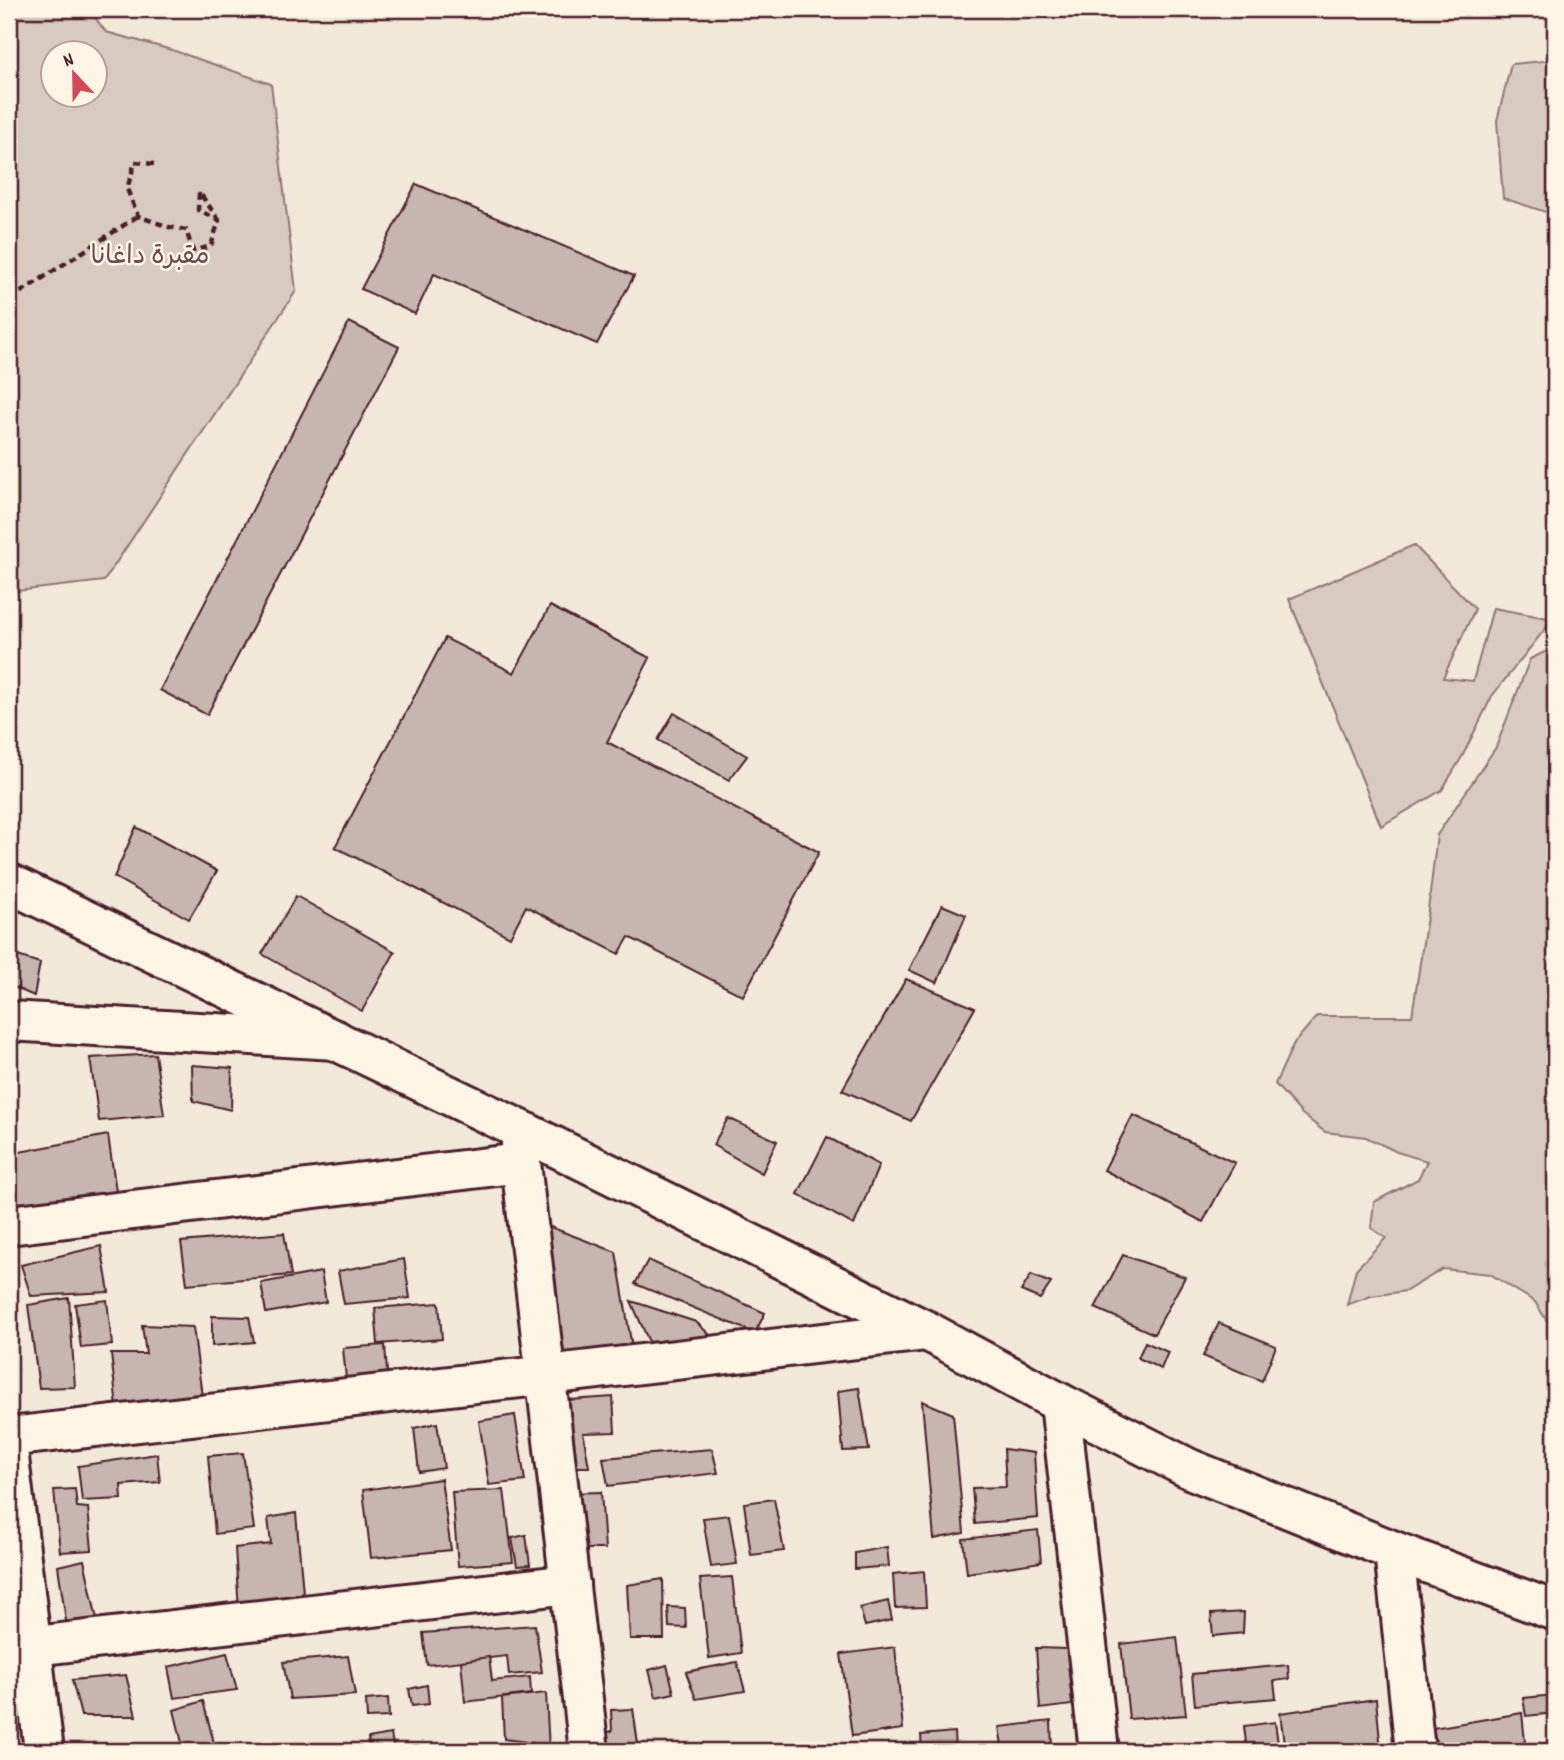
<svg xmlns="http://www.w3.org/2000/svg" width="1564" height="1760" font-family="Dekko,'Playpen Sans Arabic',sans-serif">
<rect width="100%" height="100%" fill="#f1e8da"/>
<filter id="ink" filterUnits="userSpaceOnUse"><feTurbulence type="fractalNoise" baseFrequency=".0143" numOctaves="2"/><feDisplacementMap in="SourceGraphic" scale="14" xChannelSelector="R" yChannelSelector="G"/><feConvolveMatrix kernelMatrix="1 2 1 2 8 2 1 2 1" color-interpolation-filters="sRGB"/></filter>
<g filter="url(#ink)">
<g fill="#d8cac0" stroke="#917476" stroke-width="2" fill-rule="evenodd">
<path d="M9 9 89 10 106 32 172 50 271 84 296 291 104 581 9 592ZM52 52H94V94H52Z"/>
<polygon points="1555,60 1555,215 1503,198 1497,121 1511,64"/>
<polygon points="1414,545 1475,609 1443,678 1473,681 1493,608 1553,619 1492,696 1463,755 1442,790 1381,826 1289,599"/>
<polygon points="1555,647 1555,1334 1535,1302 1490,1274 1443,1269 1406,1291 1371,1296 1347,1305 1356,1269 1386,1238 1371,1228 1374,1202 1418,1179 1427,1161 1397,1152 1366,1137 1325,1132 1302,1114 1275,1084 1294,1043 1317,1016 1412,1016 1428,910 1437,835 1496,747 1530,659"/>
</g>
<g fill="#c7b6af" stroke="#4a1f2b" stroke-width="2">
<polygon points="416,184 634,276 597,344 434,274 415,314 361,289"/>
<polygon points="349,322 399,347 207,715 160,690"/>
<polygon points="550,606 650,658 607,742 819,852 743,996 629,937 619,954 526,906 510,937 335,847 445,638 514,673"/>
<polygon points="674,713 747,756 729,780 658,740"/>
<polygon points="136,827 217,871 189,919 114,877"/>
<polygon points="296,896 395,952 362,1011 262,954"/>
<polygon points="942,905 966,915 937,983 909,970"/>
<polygon points="11,954 40,963 34,996 9,985 9,959"/>
<polygon points="906,979 975,1008 911,1121 842,1090"/>
<polygon points="155,1054 164,1115 99,1121 90,1058"/>
<polygon points="192,1065 232,1068 231,1110 193,1101"/>
<polygon points="1133,1115 1235,1163 1203,1222 1104,1170"/>
<polygon points="728,1118 777,1141 762,1173 713,1145"/>
<polygon points="108,1135 118,1205 15,1215 9,1178 9,1154"/>
<polygon points="827,1137 879,1165 854,1225 798,1194"/>
<polygon points="545,1225 616,1252 632,1348 563,1358"/>
<polygon points="284,1233 291,1275 187,1284 181,1242"/>
<polygon points="101,1246 109,1292 31,1296 21,1265"/>
<polygon points="1123,1255 1185,1277 1154,1334 1095,1308"/>
<polygon points="404,1259 410,1298 344,1304 338,1271"/>
<polygon points="648,1260 765,1313 755,1333 635,1284"/>
<polygon points="321,1272 326,1302 266,1313 261,1283"/>
<polygon points="1031,1275 1051,1283 1040,1299 1021,1291"/>
<polygon points="69,1298 75,1387 39,1388 28,1305"/>
<polygon points="107,1300 112,1345 81,1348 75,1304"/>
<polygon points="631,1301 696,1322 711,1336 649,1342"/>
<polygon points="439,1303 442,1339 378,1344 375,1308"/>
<polygon points="212,1316 249,1317 254,1342 212,1346"/>
<polygon points="1219,1323 1276,1346 1262,1381 1203,1356"/>
<polygon points="142,1325 193,1327 203,1404 118,1416 111,1354 146,1354"/>
<polygon points="1145,1342 1168,1352 1161,1369 1138,1358"/>
<polygon points="385,1345 388,1386 347,1389 343,1348"/>
<polygon points="859,1388 869,1450 843,1451 838,1391"/>
<polygon points="613,1397 615,1432 583,1433 589,1467 564,1467 555,1401"/>
<polygon points="922,1401 953,1414 964,1533 934,1539"/>
<polygon points="515,1415 525,1481 489,1485 479,1421"/>
<polygon points="437,1423 444,1468 419,1472 414,1428"/>
<polygon points="712,1449 718,1473 608,1486 603,1458"/>
<polygon points="1004,1449 1034,1453 1038,1518 975,1524 972,1488 1006,1487"/>
<polygon points="243,1453 254,1529 215,1534 208,1456"/>
<polygon points="157,1454 160,1482 121,1485 122,1499 82,1501 78,1466"/>
<polygon points="441,1479 451,1550 371,1558 363,1490"/>
<polygon points="75,1489 77,1507 88,1508 92,1550 60,1552 54,1490"/>
<polygon points="504,1490 513,1562 458,1566 452,1492"/>
<polygon points="601,1492 605,1549 570,1549 569,1493"/>
<polygon points="774,1499 784,1551 751,1555 744,1503"/>
<polygon points="296,1513 304,1604 239,1611 235,1548 271,1544 268,1518"/>
<polygon points="729,1515 737,1564 711,1567 703,1518"/>
<polygon points="1038,1530 1041,1562 967,1573 963,1539"/>
<polygon points="526,1535 530,1565 517,1566 512,1538"/>
<polygon points="887,1547 889,1566 855,1569 855,1553"/>
<polygon points="84,1560 98,1624 67,1628 58,1566"/>
<polygon points="924,1571 926,1607 895,1608 893,1574"/>
<polygon points="732,1577 741,1653 709,1658 700,1579"/>
<polygon points="663,1579 664,1639 630,1639 627,1585"/>
<polygon points="888,1601 892,1620 865,1626 860,1608"/>
<polygon points="668,1607 685,1608 686,1628 669,1627"/>
<polygon points="1244,1612 1243,1633 1213,1636 1211,1614"/>
<polygon points="535,1625 542,1672 509,1675 507,1656 427,1665 423,1633"/>
<polygon points="1177,1637 1186,1715 1129,1719 1121,1644"/>
<polygon points="895,1647 903,1729 852,1736 841,1654"/>
<polygon points="1036,1648 1067,1649 1072,1705 1040,1709"/>
<polygon points="227,1653 237,1690 174,1698 168,1667"/>
<polygon points="348,1656 355,1695 290,1699 283,1662"/>
<polygon points="489,1657 492,1681 530,1677 531,1694 465,1702 461,1661"/>
<polygon points="737,1662 745,1691 696,1699 686,1672"/>
<polygon points="667,1665 674,1693 656,1697 649,1670"/>
<polygon points="1288,1665 1289,1679 1274,1681 1276,1698 1195,1705 1192,1674"/>
<polygon points="126,1675 136,1716 81,1716 72,1680"/>
<polygon points="427,1685 429,1704 412,1706 409,1689"/>
<polygon points="546,1693 549,1751 536,1751 533,1743 504,1739 502,1698"/>
<polygon points="1555,1695 1555,1713 1526,1716 1523,1698"/>
<polygon points="388,1698 389,1717 367,1718 366,1700"/>
<polygon points="1376,1699 1381,1751 1285,1751 1280,1713"/>
<polygon points="203,1701 214,1743 184,1751 174,1710"/>
<polygon points="633,1709 639,1751 598,1751 596,1735 612,1731 611,1710"/>
<polygon points="1522,1713 1525,1742 1478,1751 1438,1751 1433,1728"/>
<polygon points="1051,1721 1052,1751 1003,1751 999,1727"/>
<polygon points="1275,1722 1279,1751 1247,1751 1244,1726"/>
<polygon points="954,1732 955,1751 922,1751 921,1735"/>
<polygon points="391,1734 394,1751 370,1751 368,1738"/>
</g>
<g fill="none" stroke-linecap="round" stroke-linejoin="round">
<g stroke="#4a1f2b" stroke-width="44">
<g id="street">
<polyline points="9,1021 336,1040"/>
<polyline points="521,1130 521,1163 589,1751"/>
<polyline points="9,1225 521,1163"/>
<polyline points="1060,1403 1099,1751"/>
<polyline points="9,1437 927,1331"/>
<polyline points="9,1458 44,1751"/>
<polyline points="1394,1551 1415,1751"/>
<polyline points="9,1649 570,1584"/>
</g>
</g>
<g stroke="#4a1f2b" stroke-width="44">
<polyline id="secondary" points="9,883 521,1130 927,1331 1060,1403 1190,1469 1394,1551 1555,1611"/>
</g>
<g stroke="#4a1f2b" stroke-width="4.5" stroke-dasharray="7 5" stroke-linecap="butt">
<polyline points="154,164 135,162 127,189 138,216 169,227 186,230 193,251 211,246 219,220 198,210 199,192 219,220"/>
<polyline points="9,295 18,294 138,216"/>
</g>
<use href="#street" stroke="#fcf5e5" stroke-width="38"/>
<use href="#secondary" stroke="#fcf5e5" stroke-width="38"/>
</g>
</g>
<g text-anchor="middle" dominant-baseline="central" stroke-width="5" stroke-linejoin="round" paint-order="stroke">
<g font-size="26" fill="#6e4a50" stroke="#fcf5e5">
<text x="150" y="257">مقبرة داغانا</text>
</g>
</g>
<rect width="1564" height="1760" fill="none" stroke="#fcf5e5" stroke-width="35"/>
<rect x="18" y="18" width="1529" height="1725" fill="none" stroke="#4a1f2b" stroke-width="2.5" filter="url(#ink)"/>
<g transform="translate(74 74) rotate(338)"><circle r="33" fill="#fcf5e5" stroke="#b59f9b" stroke-width="2"/>
<path d="M0-5L12 26L0 18L-12 26Z" fill="#d1495b"/>
<text y="-10" font-size="19" font-weight="bold" text-anchor="middle" fill="#4a1f2b">N</text>
</g>
</svg>
